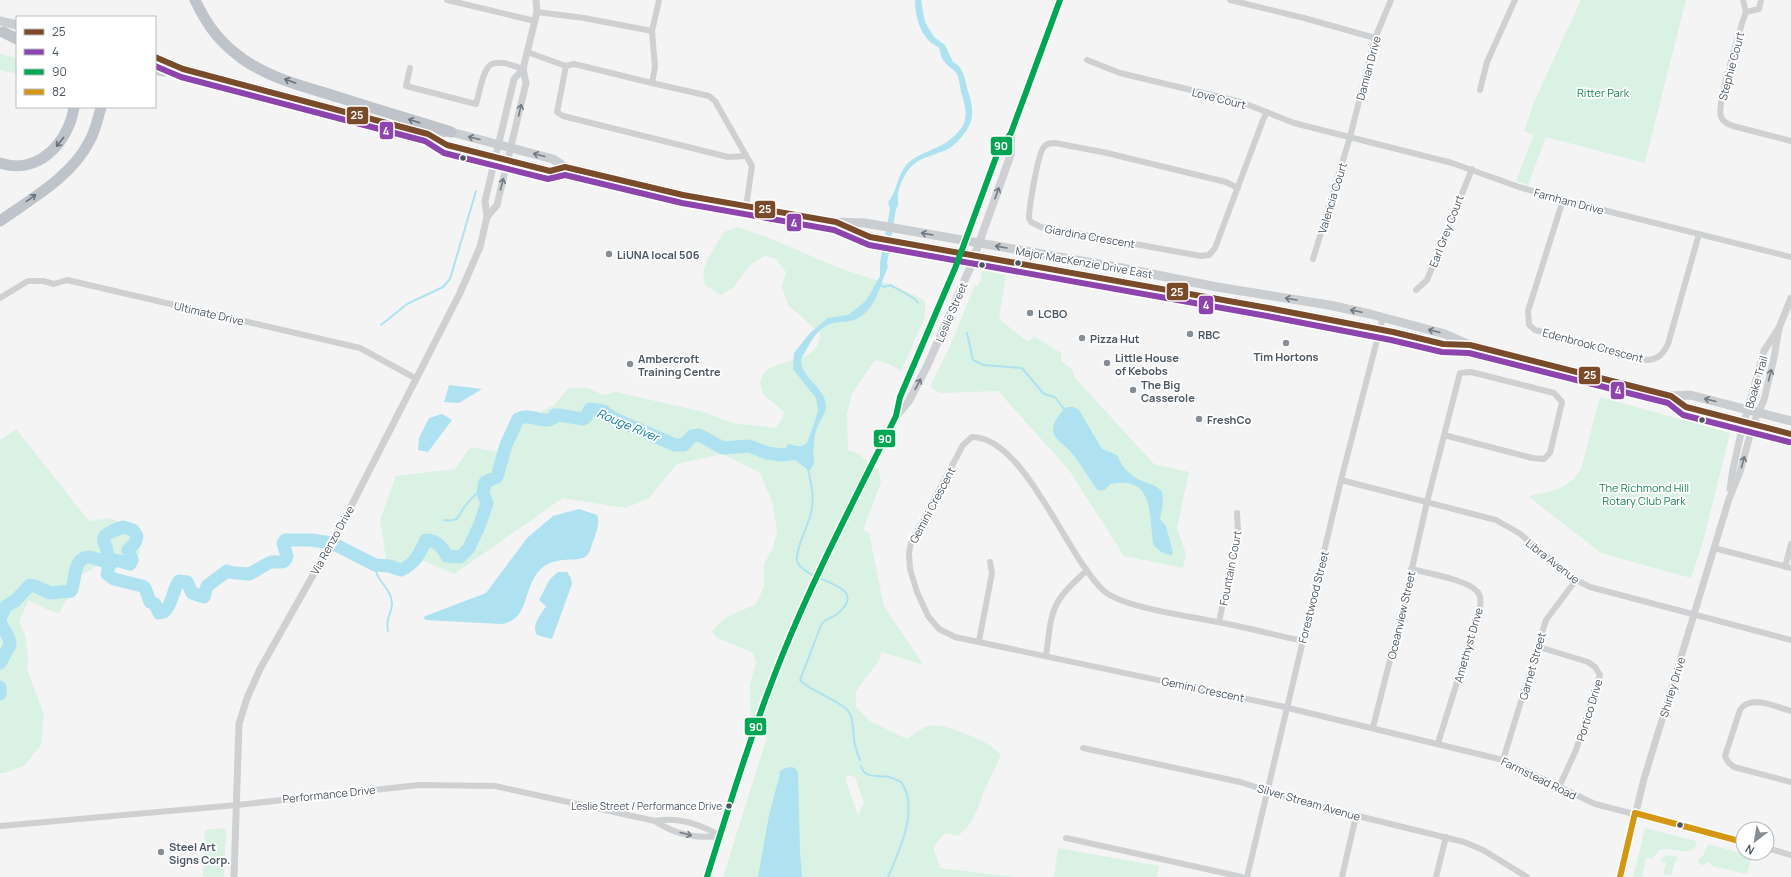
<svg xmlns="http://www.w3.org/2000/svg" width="1791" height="877" font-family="Manrope,sans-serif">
<rect width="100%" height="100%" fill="#f4f4f4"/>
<g fill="#d9f2e3" fill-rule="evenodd">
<polygon points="1581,0 1686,0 1645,163 1546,137 1528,185 1516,181 1534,134 1524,132 1534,102"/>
<polygon points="0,54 17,58 17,74 0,70"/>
<path d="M737 227C776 239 811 257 848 271 875 280 900 286 925 301V317L901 371 889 364 875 360 852 393 847 414 848 450 857 453 878 469 881 482 863 530 869 533 884 607 924 665 881 652 880 659 856 691V707L870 721 907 739C913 735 921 728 928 726 942 721 993 743 1001 755L984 791 977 811 968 826 958 836 945 833 933 847 940 868 1015 877H723L767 737 751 721 750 685 756 662 753 653 716 637 712 631 725 618 756 604 764 587V564L773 548 777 532 773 504 760 473 722 454 677 464 649 498 626 508 563 498 454 574 424 561 387 565 380 520 396 476 455 469 470 447 505 453 520 423 554 405 569 388H588L603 395 616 392 704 412 733 423 776 428 785 413 763 394 760 382C761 379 763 375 764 373 778 357 820 365 820 333L788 305 782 287 786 272 776 259 765 256 751 264 733 288 721 295 705 285 703 271 708 258 724 232ZM848 775 855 777 864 803 858 816 845 778Z"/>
<polygon points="983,271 1006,275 999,319 1027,341 1035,337 1061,353 1061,361 1072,369 1075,378 1154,464 1189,472 1177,528 1186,554 1183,568 1124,556 1069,470 998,391 940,393 930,387 951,344 975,285 978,286 982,277 980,275"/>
<path d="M1600 397 1730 433 1702 545 1691 578 1601 553 1528 496C1550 492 1568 490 1581 469Z"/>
<path d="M16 429 89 521 110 518 132 528 140 553 132 565C119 566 115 558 102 560L91 570 81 575 59 613 48 610 29 600 19 621 25 635 28 658 27 669 44 715 41 745 24 766 4 773H0V440Z"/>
<polygon points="226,828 224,877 203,877 205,830"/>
<path d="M1645 828 1696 841C1696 861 1672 845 1659 850L1652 859 1646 858 1642 877H1633Z"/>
<polygon points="1708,844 1752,856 1747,874 1712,866 1708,862 1703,865 1699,864 1698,860 1704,854"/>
<polygon points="1058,848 1159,866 1157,877 1054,877"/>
<polygon points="1666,855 1678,857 1674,864 1671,876 1663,874 1666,863 1660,860"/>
</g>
<g fill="#aee2f0">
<path d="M915 0H921L925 22 934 37 945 45 953 62C964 67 965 80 968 91 975 112 974 125 958 141 954 144 951 148 946 150 933 156 919 157 909 169 904 175 899 187 898 194 897 200 900 204 896 209L887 263 888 267C881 282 877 303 865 313 851 326 841 319 828 325 819 329 812 339 808 347 806 351 801 357 801 361 802 379 826 388 826 406 826 413 821 419 818 425 813 437 813 452 814 464L810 470H808L784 451 788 444 801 447 807 443 816 418 818 410 816 398 793 369 794 353 810 333 828 318 848 315 866 301 880 276V263L890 209 888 202C897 192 897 175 907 164 920 151 939 150 952 138 970 123 967 111 961 92 960 86 959 79 957 74 953 68 945 65 942 58 940 55 941 50 938 47 936 45 932 44 930 42 919 31 915 15 915 0Z"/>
<polygon points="449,385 482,389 459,403 444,402"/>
<path d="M1067 407H1073L1079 410 1102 449 1117 455C1122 467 1130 476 1142 481 1149 484 1157 485 1162 492L1163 502 1160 519 1166 526 1173 553 1171 555C1163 554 1158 550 1153 544 1149 513 1154 475 1110 484L1105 490 1100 491 1097 489C1087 476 1080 462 1070 451 1064 444 1053 439 1053 430 1053 421 1061 412 1067 407Z"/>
<polygon points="442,414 452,420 428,452 418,450 419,438 429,418"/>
<path d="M579 509 597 515C600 524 597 530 594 539 592 543 591 549 589 553 581 567 550 549 534 578 523 597 527 620 501 624L426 620 423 617 486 593 527 538 553 516Z"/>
<path d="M558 572H567L571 578 572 584 552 639 537 635C531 625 541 615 546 606L539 600 550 579Z"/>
<polygon points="791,767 795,768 798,773 800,851 802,877 758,877 769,815 780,774 779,772 785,768"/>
</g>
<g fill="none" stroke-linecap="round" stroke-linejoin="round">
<g stroke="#aee2f0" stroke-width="2">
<polyline points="878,284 884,287 890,285 894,287 915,299 918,303"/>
<polyline points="381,325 407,304 443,287 450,279 476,191"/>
<polyline points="967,333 973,360 984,365 1022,368 1043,393 1047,395 1055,397 1064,409"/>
<path d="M808 468C811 486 815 494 811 513 808 526 795 550 797 561 800 569 808 573 815 576"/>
<path d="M444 520C460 522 457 517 465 506 469 501 477 493 483 488"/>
<path d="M375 565C375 581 392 588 392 604 392 614 385 617 388 631"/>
<path d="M819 578C839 586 862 594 836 615 831 618 827 618 822 623L800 680C810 691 843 702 849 712 855 722 852 734 855 745 856 750 858 755 860 760"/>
<path d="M861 766C864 779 879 775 889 777 893 778 897 780 901 782 920 808 899 851 888 877"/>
</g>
<g stroke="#aee2f0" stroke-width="13">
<path d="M0 619 6 606 15 601 30 585 35 586 50 593 71 591C76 583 72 556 90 557 95 558 99 561 105 561 115 542 86 540 123 527L133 530 137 536 135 543 128 550 132 560 130 564 115 560C109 564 108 568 107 574L114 579 142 586 145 588 150 602 155 604 159 613 164 612C173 604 172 591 179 581L187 582 192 593 204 597 207 586 227 571C233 574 242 573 249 574 255 572 268 562 272 562 279 561 285 565 287 556L283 543 285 540H311L332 543 375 565 389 566 401 570C415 564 420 553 426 540 436 540 443 548 447 556L460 557 469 548 480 524 487 503 483 493 485 482 497 477 506 445 518 419C531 412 542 425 554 418L555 415H559L583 419 586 417 590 409 603 411 615 419 675 445H684L692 436 699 435 723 448 749 446 767 453 782 455 805 452"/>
<path d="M0 620C2 630 10 634 10 645L0 663"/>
<polyline points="0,687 0,694"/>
</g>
<g stroke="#ced0d2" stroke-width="6">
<polyline points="447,0 535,21"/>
<polyline points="1230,0 1304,18 1375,38"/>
<path d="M1743 0 1746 12 1742 23C1738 39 1716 104 1721 117 1723 122 1728 124 1733 126L1791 141"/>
<polyline points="537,12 584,18 652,31"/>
<polyline points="1746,12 1759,9 1761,0"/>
<polyline points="527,52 566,66 574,64 652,83 655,67 652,31 659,0"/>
<polyline points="1087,60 1120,73 1241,102 1294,123 1452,163 1519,187 1563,200 1791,257"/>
<polyline points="566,66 557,112 563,116 728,157 746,156"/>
<path d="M410 68 406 86 476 104C479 95 483 67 492 64 501 60 514 66 523 69"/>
<polyline points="652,83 709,96 715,101 752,166 746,207"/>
<polyline points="1480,90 1487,62 1515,0"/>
<path d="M1238 188 1226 182 1107 153 1055 143C1051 143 1047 143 1044 147 1038 152 1029 208 1029 218L1031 222 1041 227 1201 256 1209 255 1215 248 1263 120 1267 112"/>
<path d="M1563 200 1528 311 1529 325 1535 330 1647 360C1659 359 1663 354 1668 344L1699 234"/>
<polyline points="1313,259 1350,137 1375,38 1391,0"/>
<polyline points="1416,290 1427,280 1472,169"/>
<polyline points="0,298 28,281 43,281 54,284 67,280 360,348 415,378"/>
<polyline points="1341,480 1496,520 1519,533 1576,580 1590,587 1791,640"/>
<polyline points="1714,548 1791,568"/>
<polyline points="1785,567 1791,544"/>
<path d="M1411 569C1426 573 1472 580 1479 594 1482 599 1480 604 1480 609L1438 743"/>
<polyline points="1219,622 1238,531 1237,513"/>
<polyline points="979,641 992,573 990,562"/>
<path d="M1303 641C1274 635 1246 627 1217 622 1190 616 1124 608 1104 591 1067 558 1025 437 972 437L963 445 911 543 909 553 910 569 917 592 928 616 939 629 955 637 1280 706 1503 760 1595 804 1743 842"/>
<polyline points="1539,647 1588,662 1595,667 1600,675 1576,750 1559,787"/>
<path d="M1046 655C1049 638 1049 615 1059 600 1066 588 1077 580 1087 570"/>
<path d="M1791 711C1776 707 1750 694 1740 710L1725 756 1728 762 1734 767 1791 782"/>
<polyline points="1373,727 1401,617 1427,502 1460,373 1471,372 1554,393 1562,402 1550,453 1544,459 1532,458 1444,435"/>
<polyline points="1083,748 1240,782 1309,804 1464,842 1483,850 1527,877"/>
<polyline points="1503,760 1546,620 1576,580"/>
<path d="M655 821C674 834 696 839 720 836"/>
<path d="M0 826 237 805 419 785 495 786 655 821C678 817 700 824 720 836"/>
<polyline points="1066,838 1242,877"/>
<polyline points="1767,848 1791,855"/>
<polyline points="1247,877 1341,480 1383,317"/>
<polyline points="1342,877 1356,816"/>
<polyline points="1436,877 1446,837"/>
</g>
<g stroke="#ced0d2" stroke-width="7">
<polyline points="487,217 497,205 526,83 523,69 537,12 536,0"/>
<polyline points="1730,489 1733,469 1741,433 1764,351 1779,328 1791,298"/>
<polyline points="234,877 239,724 247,698 260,669 343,522 460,293 480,247 487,217 485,201 514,79 523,69"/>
<polyline points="1620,877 1644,779 1729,499 1740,472 1753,424 1764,400 1774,358 1779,328"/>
</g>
<g stroke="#ced0d4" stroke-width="8">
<polyline points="897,415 909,401 928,364 970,268 1011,154 1011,134"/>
<path d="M707 877C730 803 753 729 782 656 816 574 857 495 896 416L900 397 956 266 999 149 1011 133 1060 0"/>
</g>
<g stroke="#caced1" stroke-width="9">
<polyline points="0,21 17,25"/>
<polyline points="155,57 183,69 428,134 447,145 550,171 565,167"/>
<polyline points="155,70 163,72 183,69"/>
<polyline points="428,134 451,132 553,159 565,167 683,195 772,212 836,222 865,223 1122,268 1217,287 1329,305 1370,314 1445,334 1470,345 1671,396 1690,395 1791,421"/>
<polyline points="842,225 870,237 1268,308 1393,332 1443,344 1465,345"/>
<polyline points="1671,396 1686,407 1791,434"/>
</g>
<g stroke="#bec4c9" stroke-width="11">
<path d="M195 0C205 21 216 38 235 53 263 77 303 86 338 97 375 109 413 120 451 132"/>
<polyline points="3,32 17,39"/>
<path d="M0 163C38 176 69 142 74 107"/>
<path d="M0 221C31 199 71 177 89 142 95 132 98 119 101 107"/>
</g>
<g stroke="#fff" stroke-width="9">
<polyline id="bus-1" points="155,57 183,69 428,134 447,145 550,171 565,167 683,195 836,222 870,237 1268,308 1393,332 1443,344 1470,345 1671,396 1686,407 1791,434"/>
</g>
<g stroke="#fff" stroke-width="9">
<polyline id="bus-2" points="155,66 181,77 425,141 444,153 548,179 565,175 682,203 834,230 869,245 1267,316 1391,340 1442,352 1469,353 1668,403 1683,415 1789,442"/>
</g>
<g stroke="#fff" stroke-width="9">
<path id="bus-3" d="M707 877C730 803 753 728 782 656 815 574 857 495 896 416L900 397 956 266 999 149 1011 133 1060 0"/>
</g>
<g stroke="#fff" stroke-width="9">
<g id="bus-4">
<polyline points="1635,813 1743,842"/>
<polyline points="1620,877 1635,813"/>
</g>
</g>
<use href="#bus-1" stroke="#7a4b2a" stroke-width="6"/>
<use href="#bus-2" stroke="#8e44ad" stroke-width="6"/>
<use href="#bus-3" stroke="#00a651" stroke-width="6"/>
<use href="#bus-4" stroke="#d49613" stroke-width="6"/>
</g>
<defs><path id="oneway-shaft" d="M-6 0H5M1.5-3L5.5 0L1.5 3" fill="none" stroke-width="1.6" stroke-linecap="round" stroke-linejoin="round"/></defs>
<g stroke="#67727b">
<use href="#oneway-shaft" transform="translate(290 81) rotate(-160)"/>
<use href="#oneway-shaft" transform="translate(414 121) rotate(-163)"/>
<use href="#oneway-shaft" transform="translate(60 142) rotate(129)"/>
<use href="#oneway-shaft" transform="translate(31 198) rotate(-36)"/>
</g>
<g stroke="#727b83">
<use href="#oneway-shaft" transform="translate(520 110) rotate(-77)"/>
<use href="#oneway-shaft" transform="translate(502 184) rotate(-75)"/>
<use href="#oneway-shaft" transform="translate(1770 375) rotate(-76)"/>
<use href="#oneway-shaft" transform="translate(1743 462) rotate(-75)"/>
<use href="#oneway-shaft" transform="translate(686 834) rotate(15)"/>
</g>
<g stroke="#707a83">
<use href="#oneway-shaft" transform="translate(474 138) rotate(-166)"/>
<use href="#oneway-shaft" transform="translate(539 155) rotate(-165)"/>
<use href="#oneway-shaft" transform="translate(927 234) rotate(-170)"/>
<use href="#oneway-shaft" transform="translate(1001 247) rotate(-170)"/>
<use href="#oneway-shaft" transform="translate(1291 299) rotate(-171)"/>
<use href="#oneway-shaft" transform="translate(1356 311) rotate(-168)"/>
<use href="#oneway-shaft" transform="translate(1434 331) rotate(-166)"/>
<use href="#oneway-shaft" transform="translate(1710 400) rotate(-166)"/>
</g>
<g stroke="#727b84">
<use href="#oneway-shaft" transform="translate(997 193) rotate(-70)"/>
<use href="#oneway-shaft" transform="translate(918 384) rotate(-62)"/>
</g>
<g fill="#4a5661" stroke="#fff" stroke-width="1.5">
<circle cx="463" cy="158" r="3.5"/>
<circle cx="1018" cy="263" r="3.5"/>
<circle cx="982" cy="265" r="3.5"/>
<circle cx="1702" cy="420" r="3.5"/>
<circle cx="729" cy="806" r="3.5"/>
<circle cx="1680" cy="825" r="3.5"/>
</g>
<g fill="#868d94" stroke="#fff" stroke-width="1.5">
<circle cx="609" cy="254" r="4"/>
<circle cx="1030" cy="313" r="4"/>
<circle cx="1190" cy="334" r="4"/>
<circle cx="1082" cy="338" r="4"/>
<circle cx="1286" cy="343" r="4"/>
<circle cx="1107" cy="363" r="4"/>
<circle cx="630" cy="364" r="4"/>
<circle cx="1133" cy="390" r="4"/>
<circle cx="1199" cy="419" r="4"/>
<circle cx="161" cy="852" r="4"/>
</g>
<g text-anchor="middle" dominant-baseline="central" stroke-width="3.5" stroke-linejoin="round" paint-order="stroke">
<g font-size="10" fill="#4a5661" stroke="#fff" text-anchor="end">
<text x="722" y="806">Leslie Street / Performance Drive</text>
</g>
<g font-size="11" fill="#4a5661" stroke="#fff">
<text transform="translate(1731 66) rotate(-75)">Stephie Court</text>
<text transform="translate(1368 68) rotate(-75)">Damian Drive</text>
<text transform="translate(1219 98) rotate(14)">Love Court</text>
<text transform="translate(1332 198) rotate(-73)">Valencia Court</text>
<text transform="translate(1569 201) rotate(15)">Farnham Drive</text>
<text transform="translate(1446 231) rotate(-69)">Earl Grey Court</text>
<text transform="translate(1090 236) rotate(10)">Giardina Crescent</text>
<text transform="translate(1084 262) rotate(10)">Major MacKenzie Drive East</text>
<text transform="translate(951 312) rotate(-67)">Leslie Street</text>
<text transform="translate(209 313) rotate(13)">Ultimate Drive</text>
<text transform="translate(1593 345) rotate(15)">Edenbrook Crescent</text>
<text transform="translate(1756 382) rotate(-74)">Boake Trail</text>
<text transform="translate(932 505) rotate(-62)">Gemini Crescent</text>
<text transform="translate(332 540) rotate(-61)">Via Renzo Drive</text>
<text transform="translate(1553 561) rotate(38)">Libra Avenue</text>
<text transform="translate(1230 568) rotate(-79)">Fountain Court</text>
<text transform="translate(1313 597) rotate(-76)">Forestwood Street</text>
<text transform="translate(1401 615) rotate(-77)">Oceanview Street</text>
<text transform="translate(1468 645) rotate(-74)">Amethyst Drive</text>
<text transform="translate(1532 666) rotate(-74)">Garnet Street</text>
<text transform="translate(1672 687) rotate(-73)">Shirley Drive</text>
<text transform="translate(1203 689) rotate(12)">Gemini Crescent</text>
<text transform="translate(1589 710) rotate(-73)">Portico Drive</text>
<text transform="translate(1539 778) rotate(26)">Farmstead Road</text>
<text transform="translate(329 794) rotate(-6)">Performance Drive</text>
<text transform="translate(1309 802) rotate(16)">Silver Stream Avenue</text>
</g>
<g font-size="11" fill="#17864f" stroke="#fff">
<text x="1603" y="92">Ritter Park</text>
<text x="1644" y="487">The Richmond Hill<tspan x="1644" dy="13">Rotary Club Park</tspan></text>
</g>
<g font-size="11" font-weight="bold" fill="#4a5661" stroke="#fff" text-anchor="start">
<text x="617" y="254">LiUNA local 506</text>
<text x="1038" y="313">LCBO</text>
<text x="1198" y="334">RBC</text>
<text x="1090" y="338">Pizza Hut</text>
<text x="1286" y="356" text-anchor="middle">Tim Hortons</text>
<text x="1115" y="357">Little House<tspan x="1115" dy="13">of Kebobs</tspan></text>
<text x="638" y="358">Ambercroft<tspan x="638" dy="13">Training Centre</tspan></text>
<text x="1141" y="384">The Big<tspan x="1141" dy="13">Casserole</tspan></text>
<text x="1207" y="419">FreshCo</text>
<text x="169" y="846">Steel Art<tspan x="169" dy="13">Signs Corp.</tspan></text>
</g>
<g font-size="12" font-style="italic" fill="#0c7c9b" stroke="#fff">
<text transform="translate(628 425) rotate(23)">Rouge River</text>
</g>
</g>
<g stroke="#fff" stroke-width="1.5">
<rect x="346" y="106" width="23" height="19" rx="4" fill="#7a4b2a"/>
<rect x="379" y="121" width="15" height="19" rx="4" fill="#8e44ad"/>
<rect x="990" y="136" width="23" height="20" rx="4" fill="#00a651"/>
<rect x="754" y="200" width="22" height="19" rx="4" fill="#7a4b2a"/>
<rect x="786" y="213" width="16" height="19" rx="4" fill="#8e44ad"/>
<rect x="1166" y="282" width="23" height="19" rx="4" fill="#7a4b2a"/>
<rect x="1198" y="295" width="16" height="20" rx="4" fill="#8e44ad"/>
<rect x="1578" y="366" width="23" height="19" rx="4" fill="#7a4b2a"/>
<rect x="1610" y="381" width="15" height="19" rx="4" fill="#8e44ad"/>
<rect x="873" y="429" width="23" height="19" rx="4" fill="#00a651"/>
<rect x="744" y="717" width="23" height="19" rx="4" fill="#00a651"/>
</g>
<g font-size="11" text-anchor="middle" font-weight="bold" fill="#fff">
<text x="357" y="119">25</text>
<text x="386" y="135">4</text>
<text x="1001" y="150">90</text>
<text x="765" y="213">25</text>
<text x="794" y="227">4</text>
<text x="1177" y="296">25</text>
<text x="1206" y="309">4</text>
<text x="1590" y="379">25</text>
<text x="1618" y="394">4</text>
<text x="885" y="443">90</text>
<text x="756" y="731">90</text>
</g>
<rect x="16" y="16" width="140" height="92" fill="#ffffff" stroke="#b7bbc0"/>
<rect x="24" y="29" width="20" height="6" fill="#7a4b2a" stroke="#b7bbc0"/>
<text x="52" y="36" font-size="12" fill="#4a5661">25</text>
<rect x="24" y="49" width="20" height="6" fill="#8e44ad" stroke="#b7bbc0"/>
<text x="52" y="56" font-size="12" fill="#4a5661">4</text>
<rect x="24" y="69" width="20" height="6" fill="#00a651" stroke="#b7bbc0"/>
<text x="52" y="76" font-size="12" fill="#4a5661">90</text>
<rect x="24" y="89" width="20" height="6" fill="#d49613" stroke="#b7bbc0"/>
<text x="52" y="96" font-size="12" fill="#4a5661">82</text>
<g transform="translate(1755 841) rotate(211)"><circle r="19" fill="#ffffff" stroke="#b7bbc0"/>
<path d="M0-3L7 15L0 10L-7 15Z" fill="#868d94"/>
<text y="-6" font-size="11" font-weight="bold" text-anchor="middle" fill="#4a5661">N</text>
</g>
</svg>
